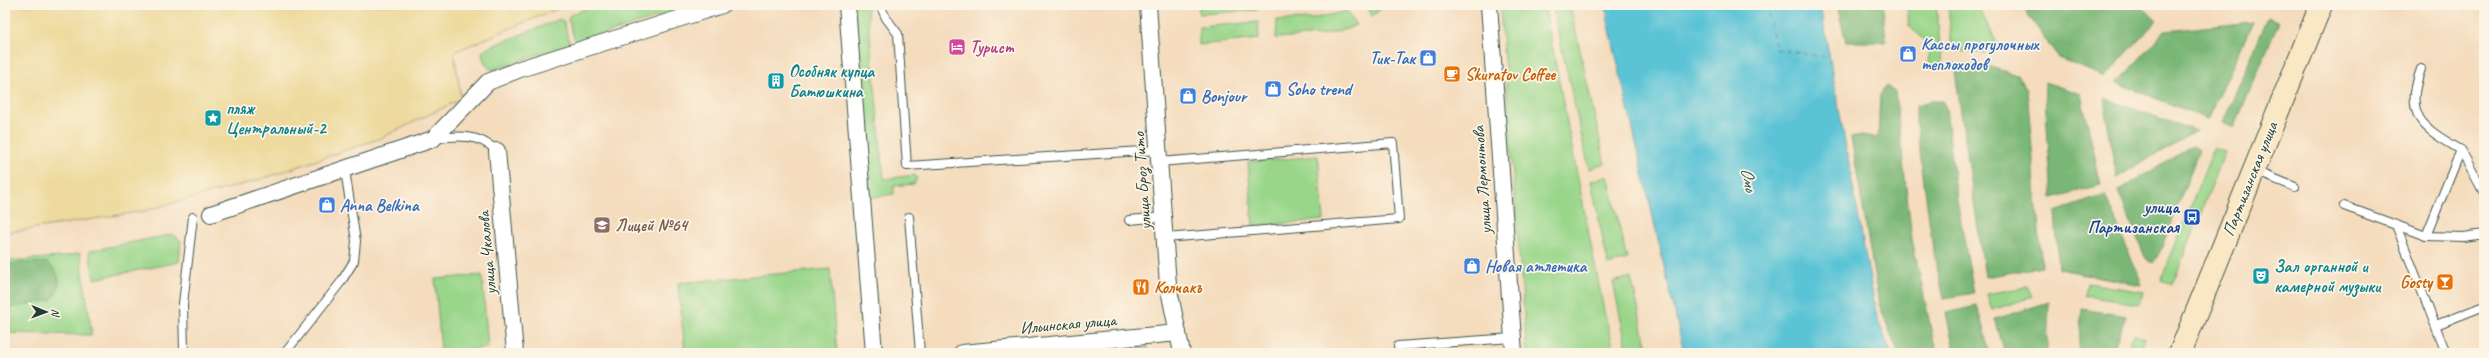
<svg xmlns="http://www.w3.org/2000/svg" width="2489" height="358" font-family="Caveat,sans-serif">
<rect width="100%" height="100%" fill="#fcf5e5"/>
<filter id="ink" filterUnits="userSpaceOnUse"><feTurbulence type="fractalNoise" baseFrequency=".025" numOctaves="2"/><feDisplacementMap in="SourceGraphic" scale="8" xChannelSelector="R" yChannelSelector="G"/><feConvolveMatrix kernelMatrix="1 2 1 2 8 2 1 2 1" color-interpolation-filters="sRGB"/></filter>
<filter id="wash" filterUnits="userSpaceOnUse"><feTurbulence type="fractalNoise" baseFrequency=".012" numOctaves="4" result="noise"/><feDisplacementMap in="SourceGraphic" scale="16" xChannelSelector="R" yChannelSelector="G"/><feGaussianBlur stdDeviation="0.9" result="paint"/><feColorMatrix in="noise" values="0 0 0 0 0 0 0 0 0 0 0 0 0 0 0 0 0 1.4 0 .05"/><feComposite in="paint" operator="in"/></filter>
<g filter="url(#wash)">
<rect width="100%" height="100%" fill="#f4dcbd"/>
<g fill="#99d68a" stroke="#5c8a5f">
<polygon points="595,5 676,5 677,6 674,12 579,42 574,38 568,19 570,15"/>
<polygon points="852,5 867,5 884,179 914,175 917,178 914,184 894,186 894,194 869,198"/>
<polygon points="1199,5 1259,5 1257,10 1199,14"/>
<polygon points="1366,5 1386,5 1372,16"/>
<polygon points="1509,5 1544,5 1604,311 1615,353 1527,353 1500,9"/>
<polygon points="1552,5 1570,5 1605,164 1589,169"/>
<polygon points="1907,5 1936,5 1942,64 1929,65 1928,43 1909,26"/>
<polygon points="1948,5 1977,5 1997,43 1987,53 1952,50"/>
<path d="M1347 11 1356 25C1332 37 1302 36 1276 38L1277 20 1312 19Z"/>
<path d="M560 19 564 22 570 44 493 70C485 67 483 60 482 52L487 48Z"/>
<polygon points="1258,22 1259,39 1199,45 1199,27"/>
<polygon points="2214,148 2225,152 2172,285 2161,280"/>
<polygon points="1318,156 1324,220 1253,226 1248,162"/>
<polygon points="1608,176 1627,259 1608,265 1591,181"/>
<polygon points="173,234 181,241 179,262 94,279 89,251"/>
<polygon points="80,253 92,335 5,333 5,261 61,257"/>
<polygon points="830,269 837,353 685,353 678,283"/>
<polygon points="482,275 488,348 441,351 435,279"/>
<polygon points="1631,277 1648,353 1628,353 1613,282"/>
<polygon points="2087,283 2144,292 2139,304 2085,296"/>
<polygon points="2027,287 2032,297 1992,310 1987,294"/>
<polygon points="2134,334 2145,339 2139,353 2126,353"/>
<polygon points="1148,347 1149,353 1109,353 1109,350"/>
</g>
<g fill="#7ab776" stroke="#4c7a55">
<polygon points="1837,5 1883,5 1886,42 1846,42"/>
<polygon points="2021,5 2141,5 2157,20 2105,77 2059,58"/>
<polygon points="2268,17 2279,22 2234,128 2223,123"/>
<polygon points="2253,22 2208,119 2117,83 2165,31"/>
<polygon points="1954,64 1987,66 2017,75 2027,90 2042,267 1985,277"/>
<polygon points="2044,82 2081,94 2101,185 2052,198"/>
<polygon points="1886,86 1895,92 1912,239 1936,353 1898,353 1879,304 1851,137 1862,135 1878,138 1880,94"/>
<polygon points="2104,98 2196,131 2116,178"/>
<polygon points="1930,101 1943,101 1946,109 1957,200 1974,293 1944,298 1933,250 1916,121 1916,105"/>
<polygon points="2192,146 2199,150 2160,252 2153,263 2145,257 2118,191"/>
<polygon points="2105,195 2142,285 2059,269 2055,212"/>
<path d="M47 262C61 275 63 284 51 300L5 309V264Z"/>
<polygon points="2049,302 2047,350 2040,353 2005,353 1995,319"/>
<polygon points="1977,306 1990,353 1955,353 1946,313"/>
<polygon points="2082,309 2126,316 2112,353 2078,353"/>
</g>
<polygon fill="#eeda9e" stroke="#868c69" points="5,5 566,5 454,52 461,99 381,138 262,179 144,211 5,233"/>
<polygon fill="#5ac3d6" stroke="#3c8085" points="1606,5 1820,5 1877,318 1891,353 1684,353 1608,21"/>
<g fill="none" stroke-linecap="round" stroke-linejoin="round">
<polyline stroke="#2e5e5c" stroke-width="1" stroke-dasharray="5 4" stroke-linecap="butt" points="1766,5 1776,49 1829,58"/>
</g>
</g>
<g filter="url(#ink)">
<g fill="none" stroke-linecap="round" stroke-linejoin="round">
<g stroke="#3f5549" stroke-width="10">
<g id="lane">
<polyline points="880,5 886,18 898,34 907,166 1158,150"/>
<path d="M2421 69C2404 117 2422 127 2461 150L2426 236"/>
<path d="M436 139C458 135 479 134 497 151"/>
<polyline points="2461,150 2484,193"/>
<polyline points="1159,162 1393,143 1399,219 1165,238"/>
<polyline points="2255,171 2295,187"/>
<polyline points="2344,206 2426,236 2464,237 2484,234"/>
<polyline points="909,217 920,353"/>
<polyline points="1129,220 1164,217"/>
<polyline points="2396,225 2446,353"/>
<polyline points="2436,325 2484,306"/>
<polyline points="184,353 183,304 193,217"/>
<polyline points="285,353 341,282 354,261 356,241 345,170"/>
<polyline points="1399,353 1398,346 1513,338"/>
</g>
</g>
<g stroke="#3f5549" stroke-width="18">
<g id="street">
<polyline points="847,5 874,353"/>
<polyline points="1148,5 1168,285 1182,353"/>
<polyline points="1489,5 1514,353"/>
<polyline points="497,151 515,353"/>
<polyline points="211,214 433,139 488,82 520,69 722,5"/>
<polyline points="962,353 1178,333"/>
</g>
</g>
<g stroke="#3f5549" stroke-width="24">
<polyline id="secondary" points="2180,353 2321,5"/>
</g>
<use href="#lane" stroke="#fff" stroke-width="8"/>
<use href="#street" stroke="#fff" stroke-width="16"/>
<use href="#secondary" stroke="#fae7c3" stroke-width="22"/>
</g>
</g>
<defs>
<g id="hotel-square" transform="scale(0.9)"><rect x="-9" y="-9" width="18" height="18" rx="4" fill="#d1479c" stroke="#fcf5e5"/><path d="M-6-4.5h1.5V1H6V5H4.5V3h-9V5H-6ZM-4 0a1.8 1.8 0 1 1 3.6 0ZM.5 0V-2.5h3Q6-2.5 6 0Z" fill="#fff"/></g>
<g id="shop-square" transform="scale(0.9)"><rect x="-9" y="-9" width="18" height="18" rx="4" fill="#3f7fe0" stroke="#fcf5e5"/><path d="M-5-2.5h2.3a2.7 3.5 0 0 1 5.4 0H5L5.5 6h-11ZM-1.5-2.5h3a1.5 2.3 0 0 0-3 0Z" fill="#fff"/></g>
<g id="cafe-square" transform="scale(0.9)"><rect x="-9" y="-9" width="18" height="18" rx="4" fill="#e8710a" stroke="#fcf5e5"/><path d="M-5.5-4.5H6V0H3Q3 3.5 0 3.5H-2.5Q-5.5 3.5-5.5 0ZM3-3.2v2h1.7v-2ZM-6 4.5H4V6H-6Z" fill="#fff"/></g>
<g id="building-square" transform="scale(0.9)"><rect x="-9" y="-9" width="18" height="18" rx="4" fill="#0f9aa8" stroke="#fcf5e5"/><path d="M-4-6H4V6H1V3H-1V6H-4ZM-2.5-4.3h1.7v1.8h-1.7ZM.8-4.3h1.7v1.8H.8ZM-2.5-1h1.7V.8h-1.7ZM.8-1h1.7V.8H.8Z" fill="#fff"/></g>
<g id="sight-square" transform="scale(0.9)"><rect x="-9" y="-9" width="18" height="18" rx="4" fill="#0f9aa8" stroke="#fcf5e5"/><path d="M0-6L1.8-2.2L6-1.7L2.9 1.2L3.7 5.4L0 3.3L-3.7 5.4L-2.9 1.2L-6-1.7L-1.8-2.2Z" fill="#fff"/></g>
<g id="bus-square" transform="scale(0.9)"><rect x="-9" y="-9" width="18" height="18" rx="4" fill="#1a4fb4" stroke="#fcf5e5"/><path d="M-5-6H5V4H4V6H2V4H-2V6H-4V4H-5ZM-3.5-4V0h7V-4ZM-3.5 1.2v1.5H-2V1.2ZM2 1.2v1.5H3.5V1.2Z" fill="#fff"/></g>
<g id="school-square" transform="scale(0.9)"><rect x="-9" y="-9" width="18" height="18" rx="4" fill="#8d6e63" stroke="#fcf5e5"/><path d="M0-5L7-2L0 1L-7-2ZM-4 1L0 2.5L4 1V4Q0 6-4 4Z" fill="#fff"/></g>
<g id="theatre-square" transform="scale(0.9)"><rect x="-9" y="-9" width="18" height="18" rx="4" fill="#0f9aa8" stroke="#fcf5e5"/><path d="M-5-5.5Q0-4 5-5.5V0Q5 5 0 6Q-5 5-5 0ZM-3.3-2.5H-1v1.5H-3.3ZM1-2.5H3.3v1.5H1ZM-2.8 1Q0 5.5 2.8 1Z" fill="#fff"/></g>
<g id="bar-square" transform="scale(0.9)"><rect x="-9" y="-9" width="18" height="18" rx="4" fill="#e8710a" stroke="#fcf5e5"/><path d="M-6-5H6L.8 .8V4.5H3.5V6h-7V4.5H-.8V.8Z" fill="#fff"/></g>
<g id="restaurant-square" transform="scale(0.9)"><rect x="-9" y="-9" width="18" height="18" rx="4" fill="#e8710a" stroke="#fcf5e5"/><path d="M-5-6h1v4h1v-4h1v4h1v-4h1v5L-1.5 .5V6h-2V.5L-5-1ZM5-6V6H3V1.5H1.5Q1.5-4 5-6Z" fill="#fff"/></g>
</defs>
<g fill-rule="evenodd">
<use href="#hotel-square" x="957" y="47"/>
<use href="#shop-square" x="1908" y="54"/>
<use href="#shop-square" x="1428" y="58"/>
<use href="#cafe-square" x="1452" y="74"/>
<use href="#building-square" x="776" y="81"/>
<use href="#shop-square" x="1273" y="89"/>
<use href="#shop-square" x="1188" y="96"/>
<use href="#sight-square" x="213" y="118"/>
<use href="#shop-square" x="327" y="205"/>
<use href="#bus-square" x="2192" y="217"/>
<use href="#school-square" x="602" y="225"/>
<use href="#shop-square" x="1472" y="266"/>
<use href="#theatre-square" x="2261" y="276"/>
<use href="#bar-square" x="2445" y="282"/>
<use href="#restaurant-square" x="1141" y="287"/>
</g>
<g text-anchor="middle" dominant-baseline="central" stroke-width="3.5" stroke-linejoin="round" paint-order="stroke">
<g font-size="17" font-weight="bold" fill="#366cbe" stroke="#fcf5e5" text-anchor="start">
<text x="1921" y="44">Кассы прогулочных<tspan x="1921" dy="20">теплоходов</tspan></text>
<text x="1415" y="58" text-anchor="end">Тик-Так</text>
<text x="1286" y="89">Soho trend</text>
<text x="1201" y="96">Bonjour</text>
<text x="340" y="205">Anna Belkina</text>
<text x="1485" y="266">Новая атлетика</text>
</g>
<g font-size="17" font-weight="bold" fill="#b23c85" stroke="#fcf5e5" text-anchor="start">
<text x="970" y="47">Турист</text>
</g>
<g font-size="17" font-weight="bold" fill="#0d838f" stroke="#fcf5e5" text-anchor="start">
<text x="789" y="71">Особняк купца<tspan x="789" dy="20">Батюшкина</tspan></text>
<text x="226" y="108">пляж<tspan x="226" dy="20">Центральный-2</tspan></text>
<text x="2274" y="266">Зал органной и<tspan x="2274" dy="20">камерной музыки</tspan></text>
</g>
<g font-size="17" font-weight="bold" fill="#c56008" stroke="#fcf5e5" text-anchor="start">
<text x="1465" y="74">Skuratov Coffee</text>
<text x="2432" y="282" text-anchor="end">Gosty</text>
<text x="1154" y="287">Колчакъ</text>
</g>
<g font-size="17" fill="#1f3d34" stroke="#fcf5e5">
<text transform="translate(2250 179) rotate(-68)">Партизанская улица</text>
<text transform="translate(1482 180) rotate(-94)">улица Лермонтова</text>
<text transform="translate(1142 181) rotate(-94)">улица Броз Тито</text>
<text transform="translate(487 253) rotate(-95)">улица Чкалова</text>
<text transform="translate(1068 324) rotate(-5)">Ильинская улица</text>
</g>
<g font-size="17" font-weight="bold" fill="#164399" stroke="#fcf5e5" text-anchor="end">
<text x="2179" y="207">улица<tspan x="2179" dy="20">Партизанская</tspan></text>
</g>
<g font-size="17" font-weight="bold" fill="#785e54" stroke="#fcf5e5" text-anchor="start">
<text x="615" y="225">Лицей №64</text>
</g>
<g font-size="18" font-style="italic" fill="#2e5e5c" stroke="#fcf5e5">
<text transform="translate(1749 179) rotate(79)">Омь</text>
</g>
</g>
<rect width="2489" height="358" fill="none" stroke="#fcf5e5" stroke-width="20"/>
<g transform="translate(46 312) rotate(91)" stroke="#fcf5e5" stroke-width="3" paint-order="stroke">
<path d="M0-3L7 15L0 10L-7 15Z" fill="#1f3d34"/>
<text y="-6" font-size="11" font-weight="bold" text-anchor="middle" fill="#1f3d34">N</text>
</g>
</svg>
